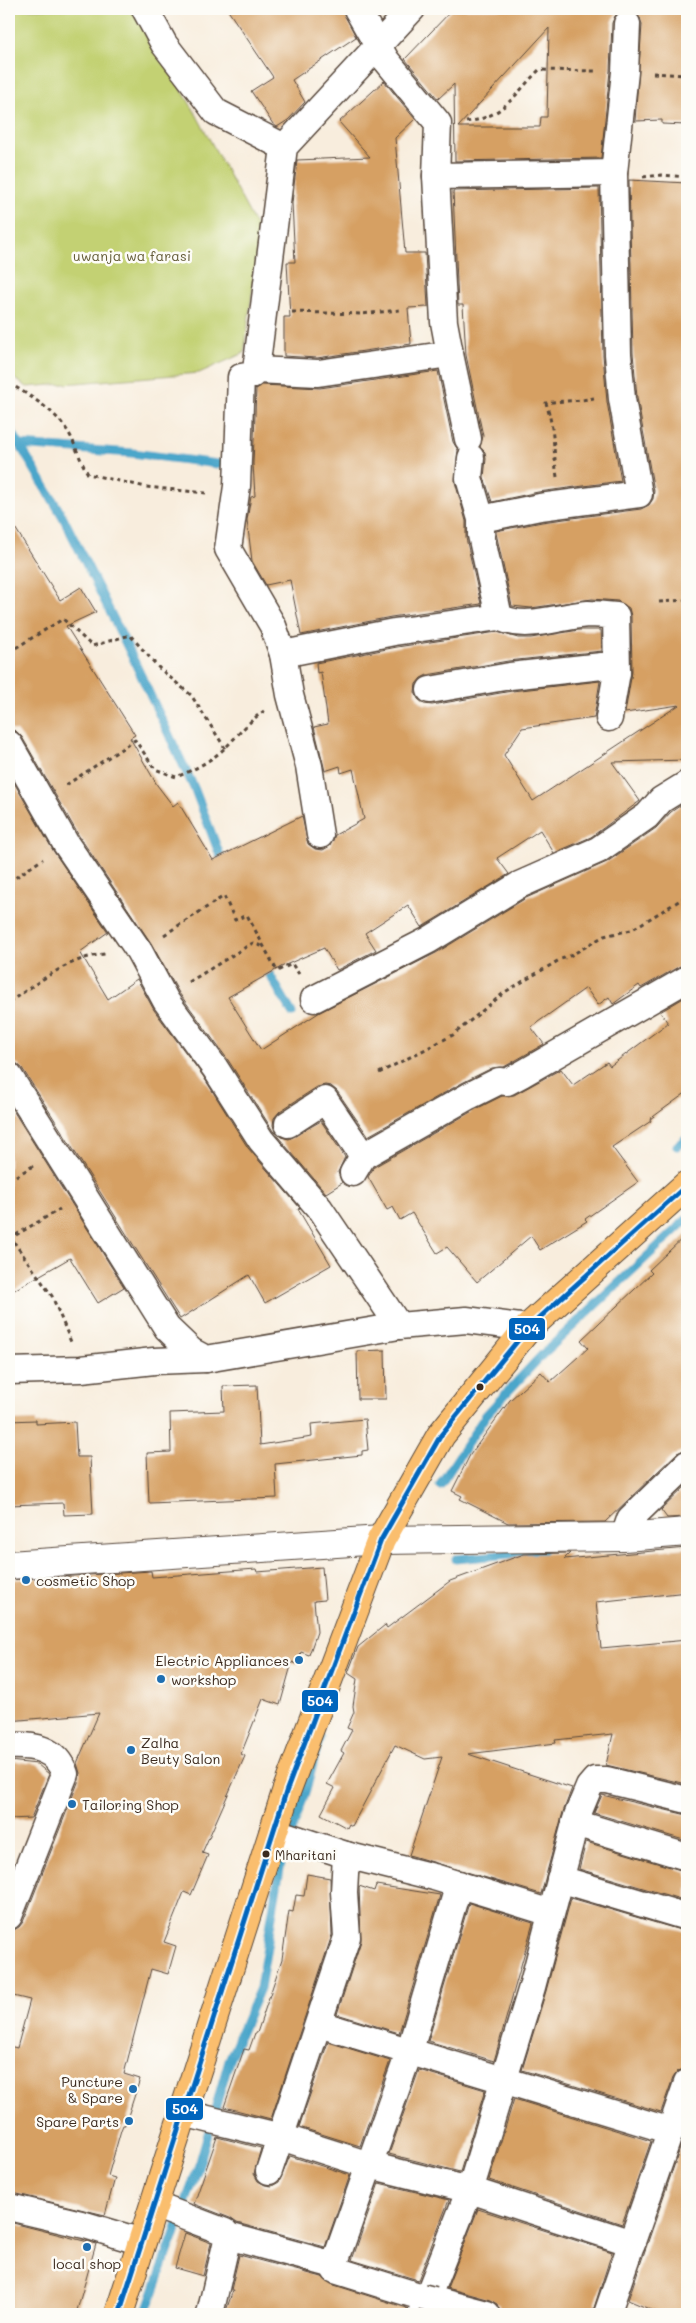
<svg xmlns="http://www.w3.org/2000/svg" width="696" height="2323" font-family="Mali,sans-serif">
<rect width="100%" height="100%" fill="#fdfcf7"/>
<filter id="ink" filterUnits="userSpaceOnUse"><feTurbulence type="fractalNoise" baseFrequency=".02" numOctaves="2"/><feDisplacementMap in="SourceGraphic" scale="10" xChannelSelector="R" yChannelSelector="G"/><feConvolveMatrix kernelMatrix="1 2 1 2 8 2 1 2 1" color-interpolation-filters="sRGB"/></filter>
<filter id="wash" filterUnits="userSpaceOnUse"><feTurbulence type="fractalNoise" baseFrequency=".0096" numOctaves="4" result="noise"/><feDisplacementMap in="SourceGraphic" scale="20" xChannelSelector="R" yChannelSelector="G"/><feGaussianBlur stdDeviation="1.12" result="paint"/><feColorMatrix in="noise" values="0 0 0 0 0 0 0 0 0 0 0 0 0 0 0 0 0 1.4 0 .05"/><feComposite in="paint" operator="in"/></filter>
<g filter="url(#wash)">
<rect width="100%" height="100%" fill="#f8eddd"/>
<polygon fill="#c3d173" stroke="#7f7e48" points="9,9 134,9 196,114 260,233 244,353 199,373 27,387 9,375"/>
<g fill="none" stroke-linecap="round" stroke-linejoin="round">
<g stroke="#4ca6ca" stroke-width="9">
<polyline points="9,427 63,517 128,648 195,790 224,866"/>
<polyline points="19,445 132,453 265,470"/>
<polyline points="263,963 292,1013"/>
<polyline points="677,1146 687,1138"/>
<polyline points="440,1485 486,1415 542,1355 687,1219"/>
<polyline points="456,1559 542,1551"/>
<polyline points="146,2314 200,2162 229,2060 260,1988 281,1862 306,1790 320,1737"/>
</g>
</g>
<g id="blocks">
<g fill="#d6a063" fill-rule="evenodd">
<polygon points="227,9 342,9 356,37 292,80 305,102 288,120 277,127 273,124 251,91 273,77"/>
<path d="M453 9H687V125L662 124V120L635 121 642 25 640 18 635 12 627 9 620 11 615 16 612 23 610 71 601 158 455 161 454 84 438 99 405 59ZM549 28 547 117H541L540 127H458Z"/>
<polygon points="384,81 415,119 395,138 405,253 425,253 428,307 408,308 411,344 317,358 284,356 284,317 290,317 287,262 295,262 292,203 297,160 370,157 339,122"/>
<polygon points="629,180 687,183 687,760 612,762 640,801 591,837 554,853 540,830 497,858 509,874 422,927 408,905 365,933 376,950 337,970 324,948 281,967 228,997 261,1050 320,1012 436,953 526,898 607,862 656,828 671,812 687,801 687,964 680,966 641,988 639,985 613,1004 609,997 598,1005 586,988 531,1027 544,1044 504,1067 492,1068 462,1083 368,1136 337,1091 331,1086 325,1085 317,1087 280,1111 274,1118 273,1125 275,1132 281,1137 289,1139 321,1121 345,1157 338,1172 342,1183 326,1193 273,1131 228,1060 179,993 151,943 79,836 22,737 16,731 9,729 9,518 60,600 81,587 96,612 66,626 135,735 130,738 157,785 173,806 178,802 213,860 302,816 308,844 315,849 323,850 330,846 335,835 364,819 353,769 341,773 340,766 325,771 314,727 328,724 321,672 317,673 316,663 397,647 497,632 518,638 531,638 579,630 601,630 602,651 508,661 427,675 421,678 416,684 415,692 418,699 424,704 432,705 512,691 600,681 594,718 522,728 504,755 533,801 679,705 625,713 632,672 631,616 629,608 618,601 592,599 531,608 512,606 496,533 496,531 542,522 641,509 649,505 653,499 654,491 637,397 633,353"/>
<polygon points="599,188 603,355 607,402 621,481 538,492 492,502 484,477 486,459 485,452 480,447 483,436 466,355 463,305 458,305 453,191"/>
<polygon points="438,371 453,442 458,450 455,482 466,521 466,538 481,604 391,617 301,635 290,580 266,585 252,561 247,520 251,497 255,496 253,464 256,389 262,385 320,388"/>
<polygon points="9,774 54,852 108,932 80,952 108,999 137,979 154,1010 203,1076 248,1148 300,1208 298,1209 331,1265 265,1303 249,1275 180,1319 22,1068 16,1063 9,1061"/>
<polygon points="687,996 687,1092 650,1119 651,1121 612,1147 638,1182 585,1219 587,1221 540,1250 531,1236 477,1282 447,1247 437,1253 412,1213 400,1220 393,1207 387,1210 368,1177 374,1167 476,1109 502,1096 514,1095 561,1069 573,1085 607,1062 610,1066 668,1023 660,1012"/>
<polygon points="9,1104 124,1287 98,1303 70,1258 9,1293"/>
<polygon points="687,1234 687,1449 677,1453 605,1522 508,1523 460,1499 462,1496 452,1491 470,1455 510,1400 541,1372 550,1382 588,1348 581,1340 652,1273 649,1270"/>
<polygon points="385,1350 386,1399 358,1399 357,1351"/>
<polygon points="257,1385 260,1445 312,1437 311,1424 365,1419 368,1450 362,1451 362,1455 275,1464 277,1498 149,1503 147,1453 171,1452 170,1413 224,1411 223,1386"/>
<polygon points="36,1420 36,1424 75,1422 77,1457 90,1457 93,1514 64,1515 63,1503 9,1505 9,1421"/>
<polygon points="687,1485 687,1517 667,1518 661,1510"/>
<polygon points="687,1548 687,1592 596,1602 601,1648 687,1640 686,1784 606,1765 613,1734 555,1740 556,1743 468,1754 572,1788 563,1812 541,1894 409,1855 442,1757 425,1759 395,1745 352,1826 349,1824 347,1828 321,1814 335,1788 327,1784 344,1753 341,1751 352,1730 347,1728 354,1712 353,1706 357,1679 348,1673 358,1647 385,1625 387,1628 450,1581 524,1554 570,1553 564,1559"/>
<polygon points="322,1567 325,1600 314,1601 317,1632 309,1655 301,1652 297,1664 292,1662 280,1705 263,1699 241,1754 245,1756 202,1853 208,1855 191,1895 184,1892 164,1942 176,1946 168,1974 151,1969 124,2074 140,2079 125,2125 123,2125 121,2130 108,2176 115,2178 105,2215 9,2192 9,2046 17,2048 30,2000 9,1995 9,1938 12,1931 19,1927 23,1922 79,1780 80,1773 77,1763 99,1713 9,1721 9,1580 151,1571 152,1577 256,1569 257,1572"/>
<polygon points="9,1761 37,1764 49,1774 31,1818 9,1819"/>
<polygon points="602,1795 687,1815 687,1841 594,1813"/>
<polygon points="586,1842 687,1872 687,1901 579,1869"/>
<polygon points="307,1874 330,1878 332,1935 271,2119 224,2107 244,2049 249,2050 255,2033 257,2033 282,1959 289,1911 293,1912 296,1895 304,1896"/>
<polygon points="376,1885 440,1895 399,2033 337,2014 361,1941 359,1886 374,1891"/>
<polygon points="571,1898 687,1932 687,2068 678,2071 673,2078 661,2112 522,2070 546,1991"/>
<polygon points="469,1903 533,1923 494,2061 428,2041"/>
<polygon points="328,2042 390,2061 360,2146 299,2127"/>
<polygon points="419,2070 485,2090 460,2172 389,2154"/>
<polygon points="514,2099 651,2141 622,2224 489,2180"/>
<polygon points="687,2128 687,2314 661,2314 628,2300"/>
<polygon points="217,2137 261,2148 254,2174 258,2181 265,2185 272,2186 279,2182 290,2156 350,2175 325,2247 237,2223 230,2218 194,2204"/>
<polygon points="379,2183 449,2200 418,2280 352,2260"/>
<polygon points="478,2209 612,2252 592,2314 502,2314 498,2304 491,2300 447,2288"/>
<polygon points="9,2222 96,2244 76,2314 9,2314"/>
<polygon points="185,2233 211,2243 203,2276 175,2268"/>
<polygon points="239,2255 322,2277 331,2284 407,2308 406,2314 225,2314 233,2290 231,2290"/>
</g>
</g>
</g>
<g filter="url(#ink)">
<use href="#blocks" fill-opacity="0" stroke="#57473b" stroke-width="1"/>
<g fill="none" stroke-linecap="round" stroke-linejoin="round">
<g stroke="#57473b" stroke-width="29">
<g id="minor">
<polyline points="145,9 164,44 216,112 284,147"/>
<polyline points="357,9 386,60 438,123 436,176 614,173 625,72 627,24"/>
<polyline points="436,176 444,322 450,354"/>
<polyline points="256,370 318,373 450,354 468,439"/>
<polyline points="481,519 540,507 639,494 622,399 618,354 614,173"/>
<polyline points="283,654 394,632 499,617 481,535 481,519 469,478 471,458"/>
<path d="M430 690 510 676 602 666 617 672 616 616C607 615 597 614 588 614 559 616 526 631 499 617"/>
<polyline points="609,718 617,672"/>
<polyline points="9,744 66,844 139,951 166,1001 215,1068 261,1140 320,1209 399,1326"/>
<polyline points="320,835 309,766 290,695 283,654 273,626 228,549 237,486 241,377 252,375 256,370 284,147 412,9"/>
<polyline points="314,999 429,940 519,885 598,850 647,816 661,800 687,784"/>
<polyline points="9,1076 167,1328 191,1351 206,1359"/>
<polyline points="288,1124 325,1100 363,1156"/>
<polyline points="353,1173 363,1156 469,1096 499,1081 507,1082 522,1074 687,979"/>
<polyline points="9,1371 81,1369 154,1361 206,1359 399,1326 466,1320 528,1328"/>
<polyline points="624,1537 630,1519 687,1464"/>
<path d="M9 1746C34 1745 56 1748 65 1774L9 1916"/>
<polyline points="575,1823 687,1857"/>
<polyline points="273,1831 346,1855 434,1877 551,1913"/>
<polyline points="560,1879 687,1917"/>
<polyline points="319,2024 671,2131"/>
<polyline points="183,2113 281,2137 369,2165 470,2190 632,2243"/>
<polyline points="269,2171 347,1937 344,1892 346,1855"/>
<polyline points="154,2205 225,2232 228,2236 334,2265"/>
<polyline points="9,2207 85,2225 142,2242"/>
<polyline points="422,2297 335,2270 334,2265 409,2053 459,1884"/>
<polyline points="434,2300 487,2314"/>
<polyline points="210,2314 228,2236"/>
<polyline points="421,2314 472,2184 532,1987 577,1816 589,1787 595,1780 607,1780 687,1800"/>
<polyline points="607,2314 687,2083"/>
</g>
</g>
<g stroke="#57473b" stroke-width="30">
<polyline id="tertiary" points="9,1565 381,1540 624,1537 687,1532"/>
</g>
<g stroke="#57473b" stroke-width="30">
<polyline id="primary" points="119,2314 286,1792 381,1540 441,1435 528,1328 687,1185"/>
</g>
<g stroke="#57473b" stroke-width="3" stroke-dasharray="4 4" stroke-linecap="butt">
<polyline points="653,73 687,75"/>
<path d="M466 122C504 117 514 95 539 70L597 71"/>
<polyline points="643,177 661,175 687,177"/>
<polyline points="292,312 361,314 400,310"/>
<path d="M9 383C33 398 59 412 72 439 77 450 81 462 88 474L146 487 206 493"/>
<path d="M557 477C553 450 555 430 546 403 562 400 576 402 594 398"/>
<polyline points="659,602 687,600"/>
<polyline points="9,652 63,619 92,646 130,635 160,669 191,695 225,748"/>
<path d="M66 785 135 740 155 769 176 777C194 770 213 760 227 746 239 734 249 721 264 711"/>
<polyline points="9,882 43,859"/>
<polyline points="164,935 224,896 235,920 247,915 277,971 292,964 299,974"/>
<polyline points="189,982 249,945 253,943 264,947"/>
<path d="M9 1002C40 982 67 958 105 954"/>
<polyline points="379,1073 453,1035 505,992 561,959 568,957 604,936 631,930 687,896"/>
<polyline points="9,1180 33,1166"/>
<polyline points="9,1235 52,1296 71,1342"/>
<polyline points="9,1239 60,1209"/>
</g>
<use href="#minor" stroke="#fff" stroke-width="26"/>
<use href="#tertiary" stroke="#fff" stroke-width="28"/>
<use href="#primary" stroke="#fabe6e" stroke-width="28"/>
<g stroke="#57473b" stroke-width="29" stroke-linecap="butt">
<polyline id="minor-bridge" points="422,2297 434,2300"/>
</g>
<use href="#minor-bridge" stroke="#fff" stroke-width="26"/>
<g stroke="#fdfcf7" stroke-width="9">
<polyline id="bus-1" points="119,2314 286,1792 381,1540 441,1435 528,1328 687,1185"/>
</g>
<use href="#bus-1" stroke="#0065bd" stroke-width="5"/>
</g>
</g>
<g fill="#3b2a1e" stroke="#fdfcf7" stroke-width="2">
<circle cx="480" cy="1387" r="4.5"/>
<circle cx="266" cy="1854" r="4.5"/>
</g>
<g fill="#1f6fb2" stroke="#fdfcf7" stroke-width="2">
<circle cx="26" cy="1580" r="5"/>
<circle cx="299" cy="1660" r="5"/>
<circle cx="161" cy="1679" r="5"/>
<circle cx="131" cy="1750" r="5"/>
<circle cx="72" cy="1804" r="5"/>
<circle cx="133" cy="2089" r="5"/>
<circle cx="129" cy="2121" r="5"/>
<circle cx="87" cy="2247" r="5"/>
</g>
<g text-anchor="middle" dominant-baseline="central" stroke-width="5" stroke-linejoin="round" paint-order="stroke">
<g font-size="13" fill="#3b2a1e" stroke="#fdfcf7" text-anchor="start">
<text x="275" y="1854">Mharitani</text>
</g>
<g font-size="14" fill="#645c38" stroke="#fdfcf7">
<text x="132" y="255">uwanja wa farasi</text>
</g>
<g font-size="14" fill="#3b2a1e" stroke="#fdfcf7" text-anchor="start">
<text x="36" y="1580">cosmetic Shop</text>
<text x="289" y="1660" text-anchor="end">Electric Appliances</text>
<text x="171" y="1679">workshop</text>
<text x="141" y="1742">Zalha<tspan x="141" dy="16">Beuty Salon</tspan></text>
<text x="82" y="1804">Tailoring Shop</text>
<text x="123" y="2081" text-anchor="end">Puncture<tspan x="123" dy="16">&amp; Spare</tspan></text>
<text x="119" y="2121" text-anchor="end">Spare Parts</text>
<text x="87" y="2263" text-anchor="middle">local shop</text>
</g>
</g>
<g stroke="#fdfcf7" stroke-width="2">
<rect x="508" y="1317" width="38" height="24" rx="5" fill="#0065bd"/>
<rect x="301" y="1689" width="38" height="24" rx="5" fill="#0065bd"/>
<rect x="165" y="2097" width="39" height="24" rx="5" fill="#0065bd"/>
</g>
<g font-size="14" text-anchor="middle" font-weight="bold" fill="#fff">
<text x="527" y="1334">504</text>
<text x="320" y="1706">504</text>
<text x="185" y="2114">504</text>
</g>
<rect width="696" height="2323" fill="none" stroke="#fdfcf7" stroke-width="30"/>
</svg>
